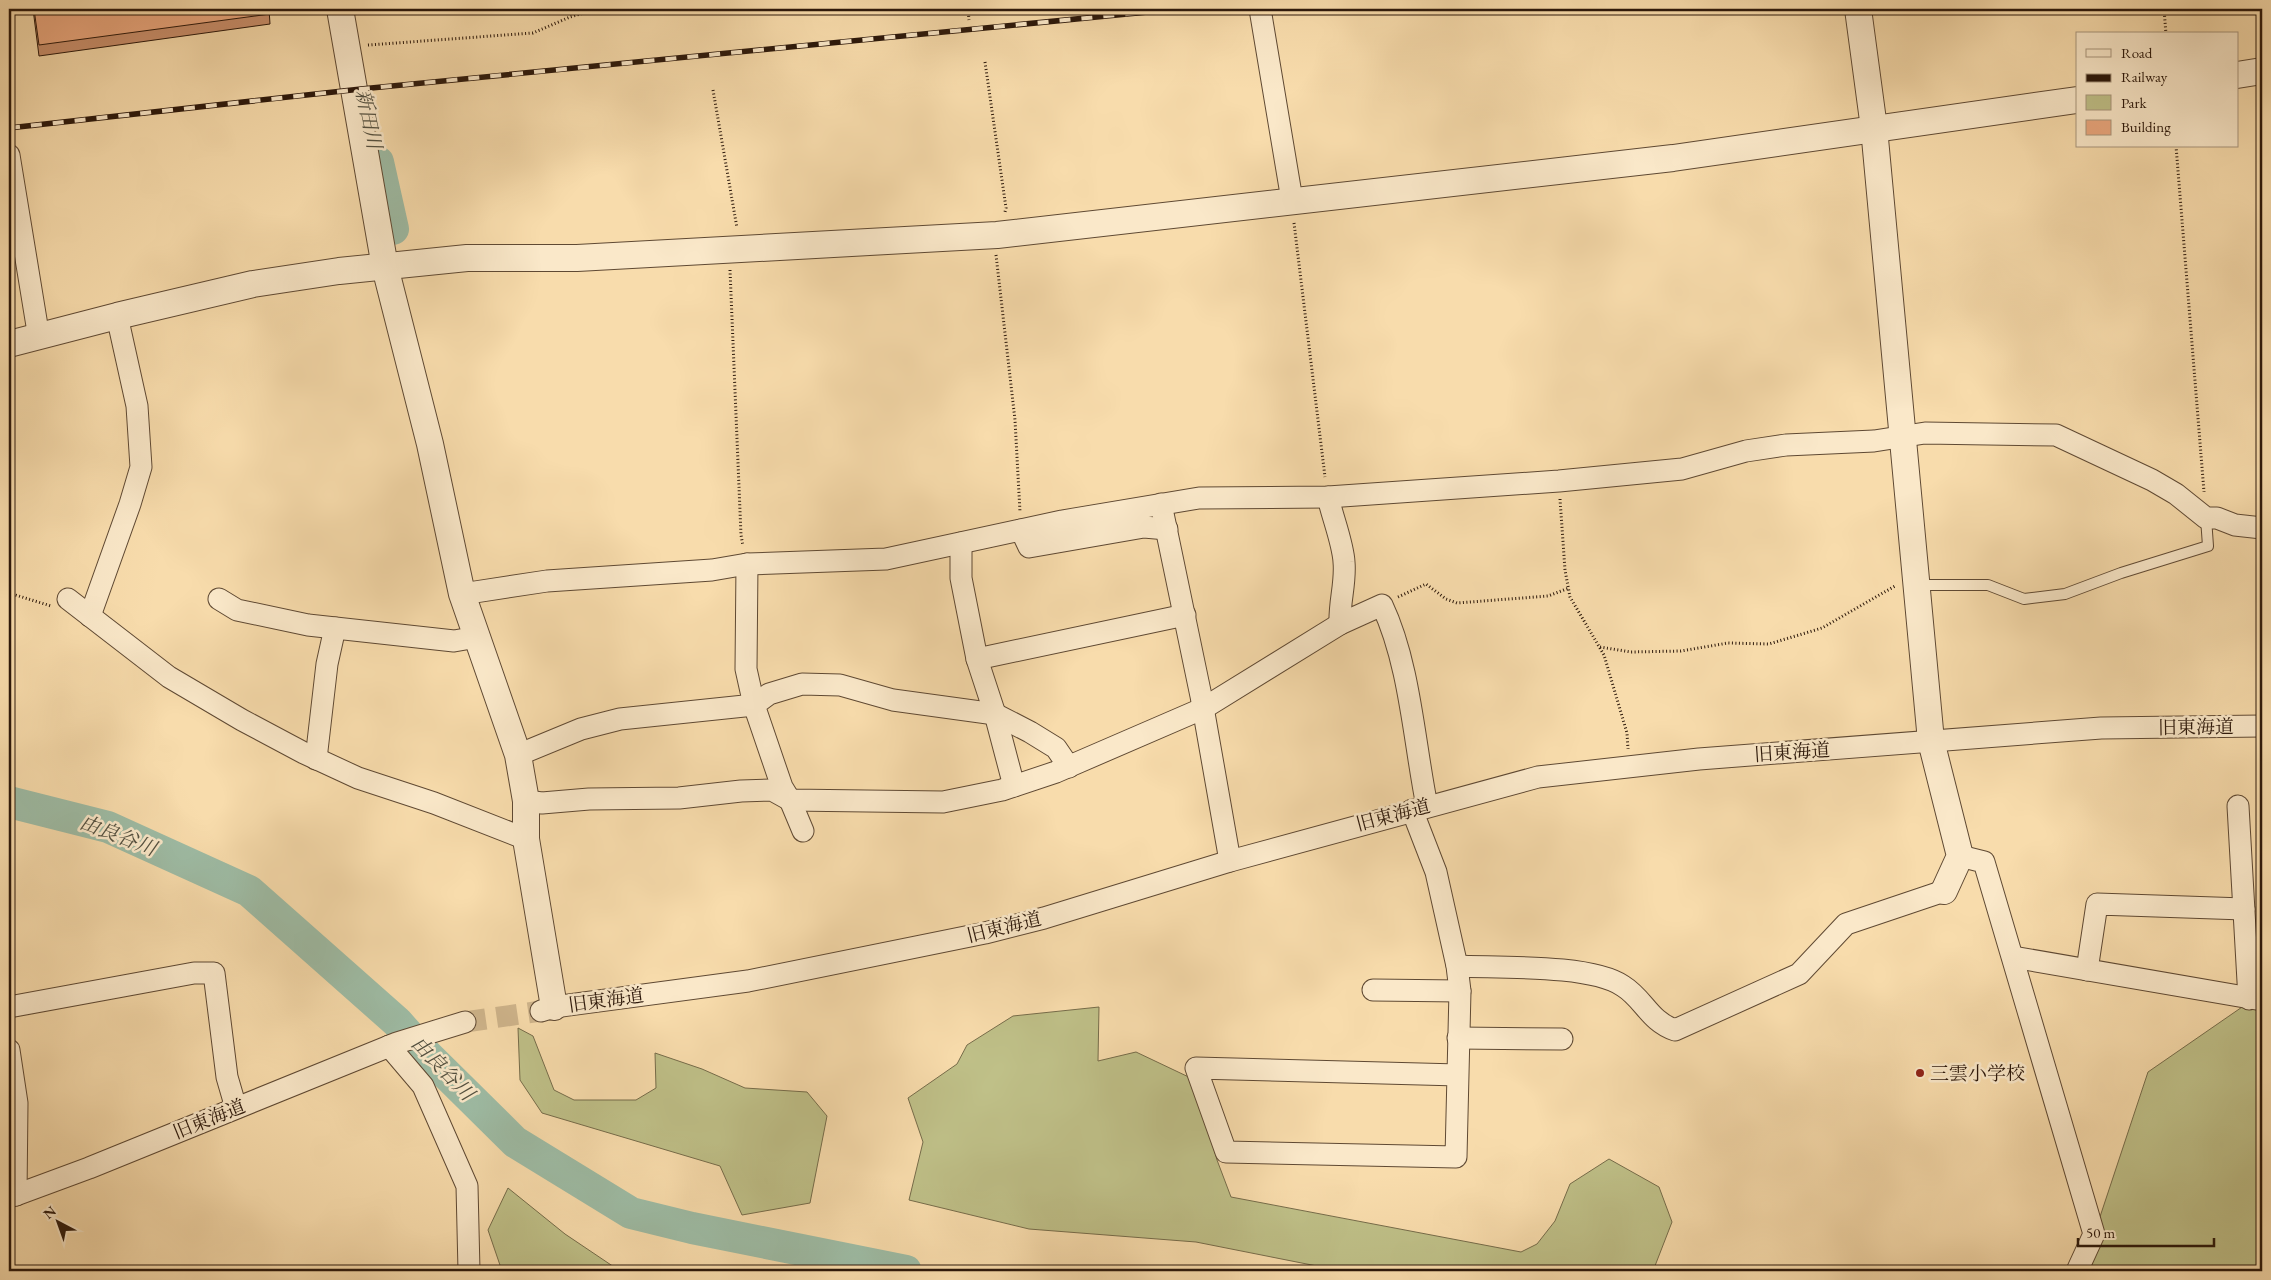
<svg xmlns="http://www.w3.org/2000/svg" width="2271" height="1280" font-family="'EB Garamond','Noto Serif JP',serif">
<rect width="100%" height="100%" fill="#f8dcac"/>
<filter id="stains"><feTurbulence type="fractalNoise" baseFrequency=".004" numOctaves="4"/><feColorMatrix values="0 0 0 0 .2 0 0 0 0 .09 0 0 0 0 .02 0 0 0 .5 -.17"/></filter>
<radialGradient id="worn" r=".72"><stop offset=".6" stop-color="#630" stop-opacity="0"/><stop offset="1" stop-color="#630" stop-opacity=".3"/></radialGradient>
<g fill="#bfc088" stroke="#766c4a">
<polygon points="2245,1005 2262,1007 2262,1271 2082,1271 2148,1072"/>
<polygon points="1099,1007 1098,1061 1136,1052 1195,1080 1217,1160 1231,1197 1521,1252 1537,1244 1555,1221 1570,1184 1609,1159 1659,1187 1672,1222 1653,1271 1342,1271 1196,1242 1029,1229 909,1200 923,1142 908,1098 957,1064 967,1045 1013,1016"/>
<polygon points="518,1028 533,1036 554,1090 574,1100 636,1100 656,1088 655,1053 702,1069 745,1088 807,1092 827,1116 810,1203 742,1215 720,1166 542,1113 520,1080"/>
<polygon points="508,1188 565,1234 620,1271 502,1271 488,1230"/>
</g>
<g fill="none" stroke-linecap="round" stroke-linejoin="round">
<g stroke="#9ebca5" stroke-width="32">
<polyline points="378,162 393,229"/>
<polyline points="9,802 108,827 249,891 397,1022 422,1050 515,1142 631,1213 692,1228 906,1271"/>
</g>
<polyline stroke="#cfb58c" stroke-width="21" stroke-dasharray="21 11" stroke-linecap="butt" points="465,1022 541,1011"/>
<g stroke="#5f4933" stroke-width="12">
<polyline id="service" points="1917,585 1988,585 2024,599 2065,594 2121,573 2208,546 2206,518"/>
</g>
<g stroke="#5f4933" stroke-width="23">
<g id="minor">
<polyline points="1260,9 1292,200"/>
<polyline points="9,155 39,338"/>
<path d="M1328 497C1332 516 1343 543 1344 562 1346 583 1339 602 1340 624L1382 605C1410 664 1414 742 1427 806"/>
<polyline points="1161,504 1201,696 1230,861"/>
<polyline points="1021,530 1029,547 1144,527 1167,529"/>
<polyline points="961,543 961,578 977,659 995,714 1014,786"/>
<polyline points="462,594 547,581 712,570 747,564 886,559 1062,521 1199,498 1328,497 1559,481 1682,469 1746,451 1786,445 1874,441 1925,433 2056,435 2152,480 2176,494 2206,518 2217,518 2235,525 2262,528"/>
<polyline points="68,599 169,677 242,720 304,753 358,778 434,803 526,839"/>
<polyline points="219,599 237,610 308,625 454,641 477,637"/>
<polyline points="90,616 130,504 141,467 137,406 117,316"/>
<polyline points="977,659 1185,615"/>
<polyline points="518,755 581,729 620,719 754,705 746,669 747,564"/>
<polyline points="316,759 327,664 335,628"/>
<polyline points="526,801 542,803 589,799 679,798 741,791 772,790 790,800 943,802 1002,790 1056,772 1204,708 1340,624"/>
<polyline points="2238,806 2249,999"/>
<polyline points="1412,810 1436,872 1457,966 1460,991 1456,1157 1226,1152 1196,1068 1458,1075"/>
<polyline points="803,831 790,800 782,787 754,705 769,694 802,684 840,685 893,700 995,714 1030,732 1056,748 1069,767"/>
<polyline points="1960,856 1984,862 2094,1234 2077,1271"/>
<polyline points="2013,957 2262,1000"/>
<path d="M1457 966C1498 968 1591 964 1623 986 1644 999 1649 1021 1675 1030L1799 974 1846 924 1944 891"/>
<polyline points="2087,970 2097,904 2244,909"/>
<polyline points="1373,990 1460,991"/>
<polyline points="9,1007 194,973 214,973 227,1077 236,1108"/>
<polyline points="541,1011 554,1007 748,981 985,933 1044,918 1230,861 1538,777 1699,759 2101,728 2262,726"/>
<polyline points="1458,1038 1562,1039"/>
<polyline points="389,1046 423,1086 467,1186 469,1271"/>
<polyline points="9,1050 17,1103 16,1195"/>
<polyline points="9,1196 16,1195 89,1168 397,1043 465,1022"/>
</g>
</g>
<g stroke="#5f4933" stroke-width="28">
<g id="tertiary">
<polyline points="340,9 385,267 430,444 462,594 518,755 526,801 526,839 554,1007"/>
<polyline points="1858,9 1874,128 1931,741 1960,856 1944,891"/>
<polyline points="2237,75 2262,71"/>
<polyline points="9,344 117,316 253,284 339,271 467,258 577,258 997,235 1673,158 2077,100"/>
</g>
</g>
<g stroke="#2c180b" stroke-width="3" stroke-dasharray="1 2.5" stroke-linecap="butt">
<polyline points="968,9 969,20"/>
<polyline points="2164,9 2166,34"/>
<polyline points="368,45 533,33 570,17 597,9"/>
<polyline points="985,62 1006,208 1005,212"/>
<polyline points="713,90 737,228"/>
<polyline points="2176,146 2204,492"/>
<polyline points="1294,223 1325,477"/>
<polyline points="996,255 1015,420 1020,512"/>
<polyline points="730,270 741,535 743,546"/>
<polyline points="1560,499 1565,570 1570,597 1604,655 1627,733 1628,749"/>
<polyline points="9,593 51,606"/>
<polyline points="1398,597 1426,584 1446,599 1457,603 1548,596 1569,588"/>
<polyline points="1600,647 1631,652 1681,651 1728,643 1769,644 1822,628 1895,586"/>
</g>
<use href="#service" stroke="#fae8c9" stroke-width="10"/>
<use href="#minor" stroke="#fae8c9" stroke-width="21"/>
<use href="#tertiary" stroke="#fae8c9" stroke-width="26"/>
<g stroke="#2c180b" stroke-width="5.5">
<polyline id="rail" points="9,128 361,89 1178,9"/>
</g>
<use href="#rail" stroke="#fae8c9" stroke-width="4" stroke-dasharray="11" stroke-linecap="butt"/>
</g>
<polygon fill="#ca906d" stroke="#2c180b" points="33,9 269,9 270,24 39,56"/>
<polygon fill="#eba87f" stroke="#2c180b" points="34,9 269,9 270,14 39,45"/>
<circle fill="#8f2418" stroke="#fae8c9" stroke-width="2" cx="1920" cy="1073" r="5"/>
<g text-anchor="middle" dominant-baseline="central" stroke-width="5" stroke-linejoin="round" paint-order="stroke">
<g font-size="19" fill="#2c180b" stroke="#fae8c9">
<text transform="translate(2196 727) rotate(-1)">旧東海道</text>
<text transform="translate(1792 752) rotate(-4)">旧東海道</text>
<text transform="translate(1393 815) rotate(-15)">旧東海道</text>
<text transform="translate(1004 927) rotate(-14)">旧東海道</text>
<text transform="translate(606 1000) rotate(-8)">旧東海道</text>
<text transform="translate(209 1119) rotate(-22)">旧東海道</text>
</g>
<g font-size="19" fill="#2c180b" stroke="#fae8c9" text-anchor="start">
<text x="1930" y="1073">三雲小学校</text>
</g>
<g font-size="20" font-style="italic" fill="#545141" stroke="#fae8c9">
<text transform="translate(369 119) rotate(78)">新田川</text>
<text transform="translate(118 835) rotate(21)">由良谷川</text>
<text transform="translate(443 1068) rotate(46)">由良谷川</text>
</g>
</g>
<rect width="2271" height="1280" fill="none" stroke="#f8dcac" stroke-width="30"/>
<rect x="10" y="10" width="2251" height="1260" fill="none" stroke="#2c180b" stroke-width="2.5"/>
<rect x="15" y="15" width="2241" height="1250" fill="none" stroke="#2c180b"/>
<rect x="2076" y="32" width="162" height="115" fill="#fae8c9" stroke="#a8957d"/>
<rect x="2086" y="49" width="25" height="8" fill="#fae8c9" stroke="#a8957d"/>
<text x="2121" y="58" font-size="15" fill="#2c180b">Road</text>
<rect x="2086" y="74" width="25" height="8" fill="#2c180b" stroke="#a8957d"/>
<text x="2121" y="82" font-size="15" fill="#2c180b">Railway</text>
<rect x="2086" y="95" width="25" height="15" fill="#bfc088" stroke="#a8957d"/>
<text x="2121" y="108" font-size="15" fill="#2c180b">Park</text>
<rect x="2086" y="120" width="25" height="15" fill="#eba87f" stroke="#a8957d"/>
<text x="2121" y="132" font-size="15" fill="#2c180b">Building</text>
<g transform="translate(58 1222) rotate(319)" stroke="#fae8c9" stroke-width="4" paint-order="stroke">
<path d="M0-4L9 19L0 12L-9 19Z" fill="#2c180b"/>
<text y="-8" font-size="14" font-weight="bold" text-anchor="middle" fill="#2c180b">N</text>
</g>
<path d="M2078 1238v8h136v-8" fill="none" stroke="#2c180b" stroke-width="2.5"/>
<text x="2086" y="1238" font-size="15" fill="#2c180b" stroke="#fae8c9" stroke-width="4" paint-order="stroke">50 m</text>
<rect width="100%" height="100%" filter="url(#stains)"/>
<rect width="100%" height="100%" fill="url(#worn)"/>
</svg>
